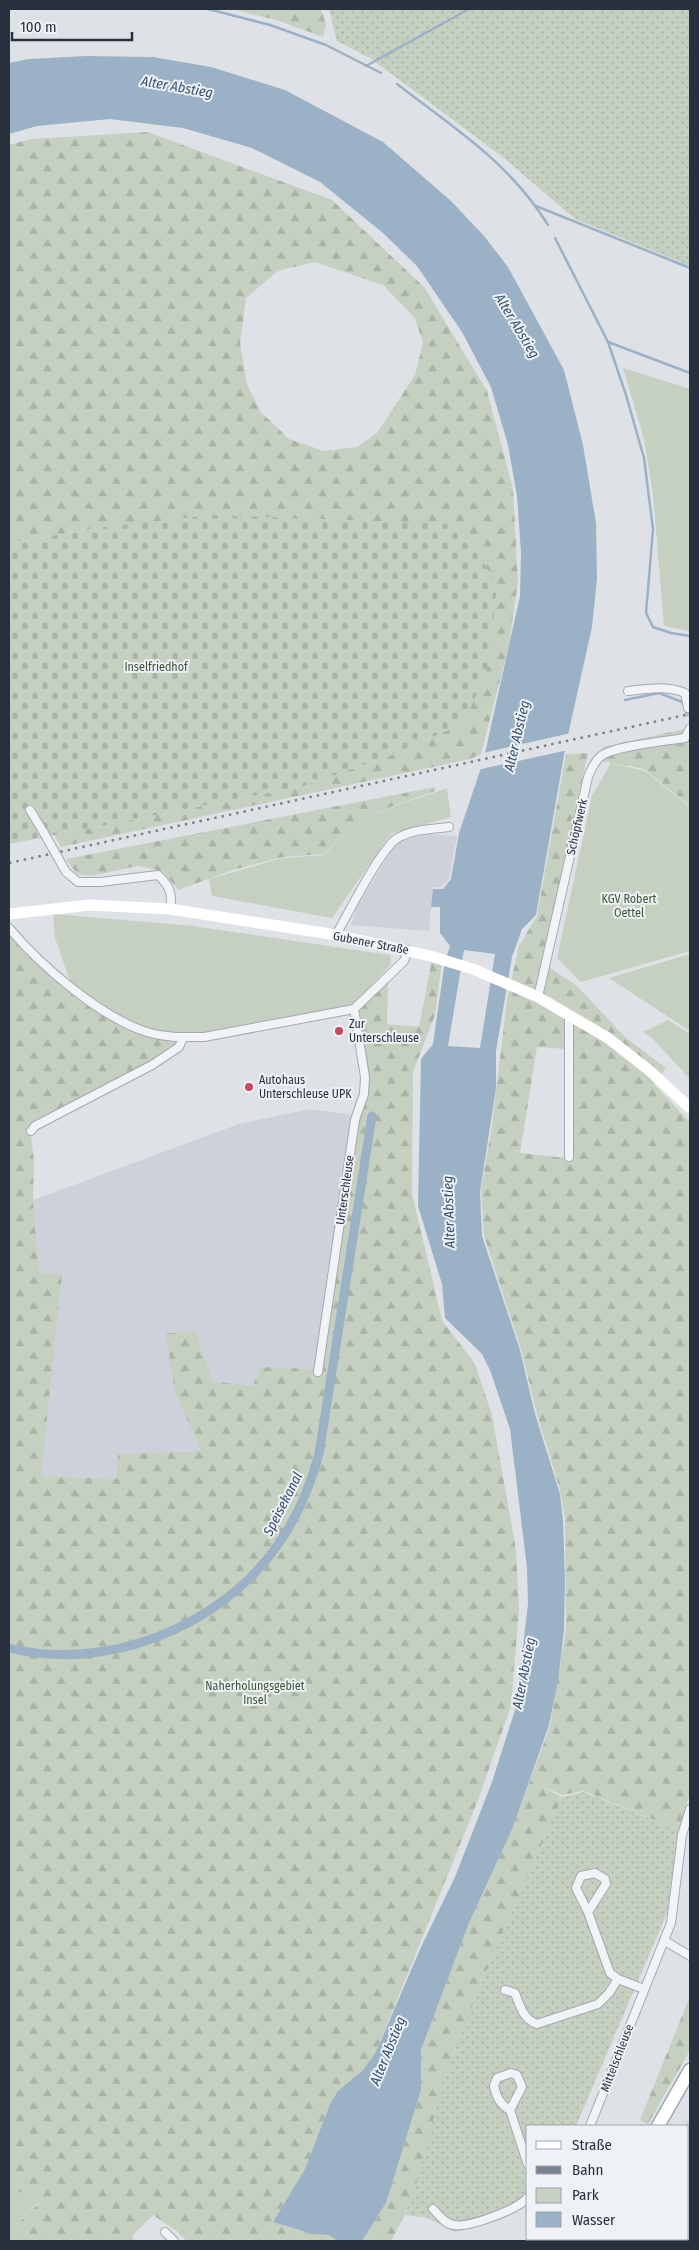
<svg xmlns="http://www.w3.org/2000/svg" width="699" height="2250" font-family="'Fira Sans Condensed',sans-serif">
<defs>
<pattern id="grass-dots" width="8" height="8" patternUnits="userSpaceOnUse" patternTransform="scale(1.25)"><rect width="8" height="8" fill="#c5d0c0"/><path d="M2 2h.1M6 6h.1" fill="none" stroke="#a9b3a6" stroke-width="1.8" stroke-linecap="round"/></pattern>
<pattern id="forest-firs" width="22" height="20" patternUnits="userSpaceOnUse" patternTransform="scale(1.25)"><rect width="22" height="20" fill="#c5d0c0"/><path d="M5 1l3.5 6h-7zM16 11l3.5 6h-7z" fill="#a9b3a6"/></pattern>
<pattern id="cemetery-stones" width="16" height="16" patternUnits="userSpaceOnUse" patternTransform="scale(1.25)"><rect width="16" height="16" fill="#c5d0c0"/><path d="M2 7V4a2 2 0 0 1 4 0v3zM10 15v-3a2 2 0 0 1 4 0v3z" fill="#a9b3a6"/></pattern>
</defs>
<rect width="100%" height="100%" fill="#dee2e7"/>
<g fill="#cdd1d9">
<polygon points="427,834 457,836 449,878 447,882 440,887 433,887 429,931 351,925 356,909 392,850 401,841"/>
<polygon points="310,1109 354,1115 316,1369 260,1367 253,1386 212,1381 196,1333 175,1392 201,1451 119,1454 116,1479 40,1476 62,1274 39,1273 33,1200 239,1124"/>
<polygon points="690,2116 690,2241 612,2241 614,2239 688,2239 688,2126 684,2126"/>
</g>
<g fill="url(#grass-dots)">
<polygon points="329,9 690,9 690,266 575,219 504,158 370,58 337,41"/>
<path d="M584 1792 679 1830 667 1913 576 2126H528L527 2206C504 2220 480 2226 454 2232L428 2218 405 2215C424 2166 431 2115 449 2066 482 1974 524 1886 562 1797Z"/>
</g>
<g fill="url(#forest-firs)" fill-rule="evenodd">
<polygon points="231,9 321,9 326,24 323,37 277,20"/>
<path d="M148 132 332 200 424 287 487 391 513 489 518 582 509 645 481 754 470 759 61 847 54 835 303 786 389 756 464 723 104 527 9 543V145L31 139ZM315 262 383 285 415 318 423 343 415 375 377 433 357 447 324 451 289 439 260 411 247 384 240 343 246 298 278 271Z"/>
<polygon points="690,728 690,806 644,769 602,761 602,747"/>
<path d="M588 753 542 963 576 985 625 1037 666 1068 654 1084 690 1122V1793L679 1830 584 1791 562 1795 539 1785 562 1797C524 1886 482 1974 449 2066 428 2124 424 2187 391 2241H362L386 2203 421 2090V2050L469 1923 513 1827 550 1726 566 1629 565 1518 560 1490 537 1414 521 1349 484 1236 481 1190 492 1125 507 999 519 946 537 916 566 754ZM537 1047 566 1049V1158L520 1153Z"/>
<polygon points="435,787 435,791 388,808 351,827 324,854 283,857 233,870 178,890 163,871 138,866 91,876 77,874 66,859"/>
<path d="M9 932 49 974 181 1039C171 1059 57 1113 30 1126L34 1161 33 1200 39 1273 62 1274 41 1476 116 1479 118 1454 201 1451 175 1392 166 1333H196L212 1381 253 1386 260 1367 319 1369 356 1122 366 1095 355 1009 388 978 387 1024 419 1027 432 959 442 962 435 1015 413 1072 412 1194 442 1320 475 1364 492 1415 516 1550 519 1610 511 1706 478 1800 376 2052 363 2070 338 2091 330 2104 305 2169 273 2222 312 2234 329 2235 338 2241H187L177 2231 153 2215 132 2236 134 2241H9V2232L40 2202 9 2187Z"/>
<polygon points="690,1996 690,2050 648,2124 640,2120"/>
</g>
<polygon fill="url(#cemetery-stones)" points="212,515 457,524 497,583 489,664 464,723 389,756 303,786 9,844 9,543 104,527"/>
<g fill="#c5d0c0">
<polygon points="623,368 690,389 690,631 664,626 653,495 644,439"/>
<polygon points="611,763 645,771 690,807 690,951 581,982 557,958 592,796"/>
<polygon points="447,788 451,817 393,833 385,842 332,918 212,896 209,879 282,858 324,855 351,827 389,808"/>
<polygon points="53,914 193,926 390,955 391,964 353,1006 212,1033 182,1035 150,1031 121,1018 84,995 70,981 55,938"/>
<polygon points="690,954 690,1031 609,978"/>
<polygon points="668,1020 690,1034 690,1079 652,1038 643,1032"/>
<polygon points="9,2187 40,2201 9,2232"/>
</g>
<path fill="#9bb1c5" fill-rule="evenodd" d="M86 56 153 57 211 67 285 90 383 142 451 201 484 236 508 267 564 370 583 445 596 523 597 579 592 627 566 744 536 915 522 929 512 957 496 1051V1088L480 1192 482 1236 520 1350 535 1414 560 1494 563 1520 565 1580 564 1630 558 1681 549 1725 513 1827 469 1923 421 2050V2090L386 2203 362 2241H338L329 2235 312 2234 273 2222 305 2169 330 2104 338 2091 363 2070 376 2052 421 1947 455 1877 492 1782 516 1707 528 1604 527 1568 510 1429 490 1370 482 1354 445 1318 442 1284 418 1206 421 1059 433 1044 445 961 450 946 440 933V907H431L433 889H443L451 879 459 833 483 762 520 596 521 553 517 496 508 445 491 387 462 332 417 266 383 233 320 182 252 148 183 128 110 119 37 126 9 134V63L29 59ZM464 950 495 954 480 1048 448 1046Z"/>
<polygon fill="#dee2e7" points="571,733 568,750 477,770 483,753"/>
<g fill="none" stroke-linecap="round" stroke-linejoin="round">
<g stroke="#9bb1c5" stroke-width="2.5">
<polyline points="208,9 270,25 326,45 381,73"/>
<polyline points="366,66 469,9"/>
<path d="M397 84C454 128 509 162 548 225"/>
<polyline points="536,206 690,268"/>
<polyline points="555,238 608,342 626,395 644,458 653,529 646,613 653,627 671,633 690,636"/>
<polyline points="608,342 690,373"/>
<polyline points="625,700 659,693 682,702"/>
</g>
<path stroke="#9bb1c5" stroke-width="9" d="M9 1648C106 1672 219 1628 277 1546 297 1518 310 1487 319 1454L372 1116"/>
<polyline stroke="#babec5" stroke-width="8" stroke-dasharray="8 4" stroke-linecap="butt" points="688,708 690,718"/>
<g stroke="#a4a9b1" stroke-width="10">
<g id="street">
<path d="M628 691C648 689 666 685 685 693L688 708"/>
<polyline points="30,810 44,833"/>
<path d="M66 872 78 882H100L158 875C169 885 173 893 170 909"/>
<path d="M9 928C41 966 102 1019 150 1033 168 1038 186 1037 204 1037L354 1009"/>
<path d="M336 935C348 914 379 852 396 839 412 829 431 829 449 827"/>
<path d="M538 997 588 777C591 770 594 762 600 757 611 746 667 741 685 738L690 728"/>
<polyline points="31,1131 35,1126 152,1065 179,1047 183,1038"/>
<polyline points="569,1157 569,1017"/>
<polyline points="318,1372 355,1120 364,1094 365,1077 354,1009 404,961 408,950"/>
<polyline points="588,1912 606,1884 605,1879 595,1873 581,1876 576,1888 588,1912 610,1973 618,1979 644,1989"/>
<polyline points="665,1941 690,1956"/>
<path d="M505 1990 515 1993C520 2006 523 2019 537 2024L598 2004 609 1993 618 1979"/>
<path d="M510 2110 522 2087 517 2075 511 2073 497 2078 494 2086C496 2097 500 2105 510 2110L528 2165"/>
<polyline points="590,2126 671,1923 682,1835 690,1809"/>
<path d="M433 2209C439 2215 445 2224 454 2225 468 2228 520 2209 528 2197"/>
<polyline points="165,2232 174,2241"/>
<polyline points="543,2241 544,2239"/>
</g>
</g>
<g stroke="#9fa7b2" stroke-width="15">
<g id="primary">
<polyline points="658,2126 690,2070"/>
<polyline points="592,2241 593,2239"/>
</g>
</g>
<use href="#street" stroke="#f1f3f6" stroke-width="8"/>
<polyline stroke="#fff" stroke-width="11" points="9,914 90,905 170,909 336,935 430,956 473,969 538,997 608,1038 650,1071 690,1108"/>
<use href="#primary" stroke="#fff" stroke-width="12"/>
<polyline stroke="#79828f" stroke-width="2.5" stroke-dasharray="2.5 5" stroke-linecap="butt" points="9,863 690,714"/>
<g stroke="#a4a9b1" stroke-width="10" stroke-linecap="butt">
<polyline id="street-bridge" points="44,833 66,872"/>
</g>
<use href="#street-bridge" stroke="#f1f3f6" stroke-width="8"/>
</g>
<g fill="#c54a60" stroke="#eef1f5" stroke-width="2">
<circle cx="339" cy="1031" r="5"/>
<circle cx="249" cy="1087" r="5"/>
</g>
<g text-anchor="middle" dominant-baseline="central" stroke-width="4" stroke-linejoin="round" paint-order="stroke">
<g font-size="12" fill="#3e5837" stroke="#eef1f5">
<text x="156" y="667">Inselfriedhof</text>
<text x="629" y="899">KGV Robert<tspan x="629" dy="14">Oettel</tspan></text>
<text x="255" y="1686">Naherholungsgebiet<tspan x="255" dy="14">Insel</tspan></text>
</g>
<g font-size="12" fill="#29303d" stroke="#eef1f5">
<text transform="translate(577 827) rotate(-77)">Schöpfwerk</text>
<text transform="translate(371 943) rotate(11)">Gubener Straße</text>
<text transform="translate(345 1190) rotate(-82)">Unterschleuse</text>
<text transform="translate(617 2058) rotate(-69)">Mittelschleuse</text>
</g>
<g font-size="12" fill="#29303d" stroke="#eef1f5" text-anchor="start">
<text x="349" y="1024">Zur<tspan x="349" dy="14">Unterschleuse</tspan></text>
<text x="259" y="1080">Autohaus<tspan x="259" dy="14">Unterschleuse UPK</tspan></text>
</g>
<g font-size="14" font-style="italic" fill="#35506e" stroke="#eef1f5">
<text transform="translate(177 87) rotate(10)">Alter Abstieg</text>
<text transform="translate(517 326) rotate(59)">Alter Abstieg</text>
<text transform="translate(517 736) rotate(-77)">Alter Abstieg</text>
<text transform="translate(449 1212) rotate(-92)">Alter Abstieg</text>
<text transform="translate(283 1504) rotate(-63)">Speisekanal</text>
<text transform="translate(524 1673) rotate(-79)">Alter Abstieg</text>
<text transform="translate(388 2051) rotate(-68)">Alter Abstieg</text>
</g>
</g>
<rect width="699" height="2250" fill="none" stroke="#29303d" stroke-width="20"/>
<rect x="526" y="2125" width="162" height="115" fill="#eef1f5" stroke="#9fa4ab"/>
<rect x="536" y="2141" width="25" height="8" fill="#ffffff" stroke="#9fa4ab"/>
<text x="572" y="2150" font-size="15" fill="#29303d">Straße</text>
<rect x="536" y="2166" width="25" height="8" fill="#79828f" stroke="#9fa4ab"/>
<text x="572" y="2175" font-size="15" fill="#29303d">Bahn</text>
<rect x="536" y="2188" width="25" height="15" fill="#c5d0c0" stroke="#9fa4ab"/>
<text x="572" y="2200" font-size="15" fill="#29303d">Park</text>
<rect x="536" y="2212" width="25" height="15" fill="#9bb1c5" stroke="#9fa4ab"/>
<text x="572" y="2225" font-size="15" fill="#29303d">Wasser</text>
<path d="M12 32v8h120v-8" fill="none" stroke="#29303d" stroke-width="2.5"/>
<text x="20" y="32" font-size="15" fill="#29303d" stroke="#eef1f5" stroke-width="4" paint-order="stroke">100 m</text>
</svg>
